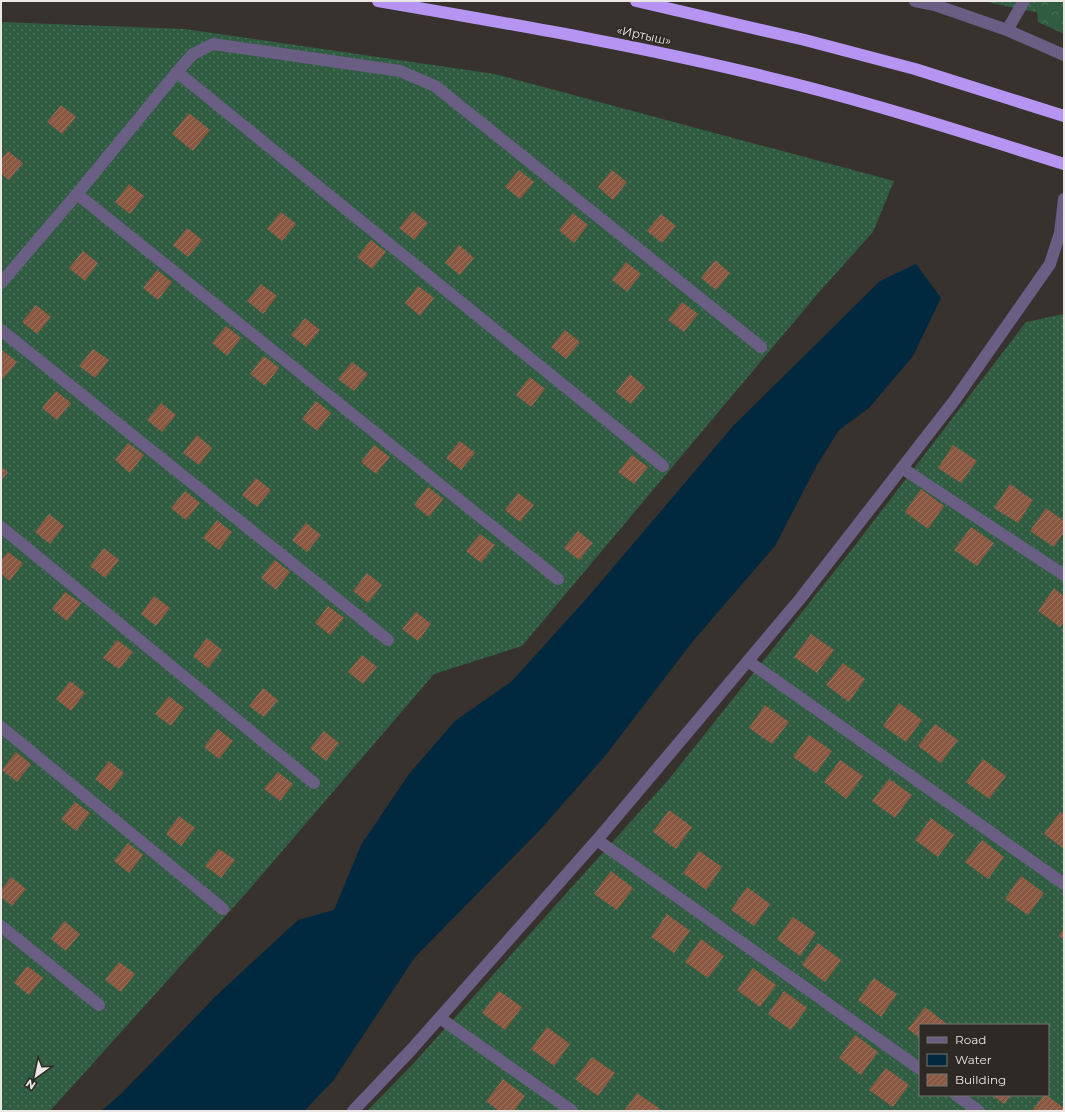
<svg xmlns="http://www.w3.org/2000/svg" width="1065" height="1112" font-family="Montserrat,sans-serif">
<defs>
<pattern id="grass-dots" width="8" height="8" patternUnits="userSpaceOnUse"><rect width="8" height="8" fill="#305c41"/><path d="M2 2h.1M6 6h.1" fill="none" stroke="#4e735c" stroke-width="1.8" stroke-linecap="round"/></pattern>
<pattern id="forest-crowns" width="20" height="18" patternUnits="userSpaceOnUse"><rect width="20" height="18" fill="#305c41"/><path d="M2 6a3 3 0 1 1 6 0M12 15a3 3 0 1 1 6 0" fill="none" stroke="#4e735c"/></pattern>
<pattern id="building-hatch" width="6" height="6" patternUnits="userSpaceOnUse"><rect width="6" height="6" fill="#8b5942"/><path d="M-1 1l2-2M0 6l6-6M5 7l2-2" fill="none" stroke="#9c715d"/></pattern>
</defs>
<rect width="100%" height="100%" fill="#37322e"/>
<g fill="url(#grass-dots)" fill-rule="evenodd">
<polygon points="982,1 1064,1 1064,18"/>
<polygon points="1,22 185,29 495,74 894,181 873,232 820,291 522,646 434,674 248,891 50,1111 1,1111"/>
<path d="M1064 314V1111H367L413 1064 669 779 853 548 1026 322ZM920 1025H1048V1095H920Z"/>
</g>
<polygon fill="url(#forest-crowns)" points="1037,1 1064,1 1064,34 1038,22"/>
<polygon fill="#00283e" points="916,264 941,298 913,356 869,408 839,430 817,465 775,546 693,641 605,756 540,830 415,957 333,1081 304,1111 101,1111 121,1094 219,993 298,920 334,910 361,845 409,774 455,721 512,681 588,597 734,425 880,281"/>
<g fill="url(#building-hatch)">
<polygon points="61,105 76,117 62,134 47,122"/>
<polygon points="189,113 210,130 193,151 172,134"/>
<polygon points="8,151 23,163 9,180 1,174 1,159"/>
<polygon points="519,170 534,182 520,199 505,187"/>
<polygon points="612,170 627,182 613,200 598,187"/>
<polygon points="129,184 144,196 130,214 115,202"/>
<polygon points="413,211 428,223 414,240 399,228"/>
<polygon points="281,212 296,224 282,241 267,229"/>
<polygon points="573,213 588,225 574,243 559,230"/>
<polygon points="661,214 676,226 662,243 647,231"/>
<polygon points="187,228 202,240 188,257 173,245"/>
<polygon points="371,240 386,252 372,269 357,257"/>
<polygon points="459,245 474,258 460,275 445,263"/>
<polygon points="83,251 98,263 85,281 69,268"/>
<polygon points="715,260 730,273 716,290 701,278"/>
<polygon points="626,262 641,274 627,292 612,280"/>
<polygon points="157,270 172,282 158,300 143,288"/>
<polygon points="261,284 277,296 263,314 247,301"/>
<polygon points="418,286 434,298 420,316 405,303"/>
<polygon points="682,302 698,314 684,332 668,320"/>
<polygon points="36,305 51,317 37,334 22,322"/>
<polygon points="305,318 320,330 306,347 291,335"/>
<polygon points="226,326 241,338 227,356 212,343"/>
<polygon points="565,330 580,342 566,359 551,347"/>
<polygon points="1,349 17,362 3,379 1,378"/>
<polygon points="93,349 109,360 95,378 79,366"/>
<polygon points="264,356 279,368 265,386 250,374"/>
<polygon points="352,362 368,374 354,391 338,379"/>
<polygon points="630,374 645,387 631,404 616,392"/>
<polygon points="530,377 545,389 531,407 516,395"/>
<polygon points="56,391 71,403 57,420 42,408"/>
<polygon points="316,401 331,413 317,431 302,419"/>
<polygon points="161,403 176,415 162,432 147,420"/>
<polygon points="197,435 212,448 199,465 183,453"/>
<polygon points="460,441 475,453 461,470 446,458"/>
<polygon points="128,443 144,455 130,473 115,460"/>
<polygon points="374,445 390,457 376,474 361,462"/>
<polygon points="953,445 977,461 961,483 938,468"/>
<polygon points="632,455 648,467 634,484 618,472"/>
<polygon points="1,467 8,472 1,481"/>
<polygon points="256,478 271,490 257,507 242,495"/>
<polygon points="1010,484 1033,500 1018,523 994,508"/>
<polygon points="428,487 443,499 429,517 414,505"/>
<polygon points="921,489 944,506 928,529 905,512"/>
<polygon points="185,491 200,503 186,520 171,508"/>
<polygon points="518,493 534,505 520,522 505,510"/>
<polygon points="1046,508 1064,521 1064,532 1054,547 1030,531"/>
<polygon points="49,514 64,526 50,544 35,532"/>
<polygon points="217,520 232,532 219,550 203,538"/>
<polygon points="306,523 321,535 307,552 292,540"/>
<polygon points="971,527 994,543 977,566 954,550"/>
<polygon points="578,531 593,543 579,560 564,548"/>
<polygon points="480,534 495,545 481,563 466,551"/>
<polygon points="104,548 119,560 105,578 90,566"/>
<polygon points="8,552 23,563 10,581 1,574 1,560"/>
<polygon points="275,560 290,572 276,590 261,578"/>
<polygon points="367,573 382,585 368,603 353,591"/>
<polygon points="1054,588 1064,596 1064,622 1060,627 1038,611"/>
<polygon points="65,592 81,603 67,621 52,609"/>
<polygon points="154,596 170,608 156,626 141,614"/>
<polygon points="328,606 344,618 330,635 315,623"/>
<polygon points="416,612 431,624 418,641 402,629"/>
<polygon points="811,634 834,650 817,673 794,657"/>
<polygon points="207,638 222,650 208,668 193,656"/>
<polygon points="117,640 133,652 119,669 103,658"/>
<polygon points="362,655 377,667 363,684 348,672"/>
<polygon points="843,663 865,679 849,702 826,685"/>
<polygon points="70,681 85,693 71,711 56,699"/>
<polygon points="263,688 278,700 264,717 249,706"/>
<polygon points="169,696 184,708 171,726 155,714"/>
<polygon points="899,703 922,720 906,742 883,726"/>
<polygon points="765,705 789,722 772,744 749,728"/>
<polygon points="935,724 958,740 941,763 918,746"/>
<polygon points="218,729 233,741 219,759 204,747"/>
<polygon points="324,731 339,743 326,761 310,748"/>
<polygon points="809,735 832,751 816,773 793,757"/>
<polygon points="16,752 31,764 17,782 2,770"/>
<polygon points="983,759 1006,776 989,799 966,782"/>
<polygon points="840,760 863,776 846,799 824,782"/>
<polygon points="109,761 124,773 110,791 95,779"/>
<polygon points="278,772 293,784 280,801 264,789"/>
<polygon points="889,779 912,795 895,818 872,801"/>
<polygon points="75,802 90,813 76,831 61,819"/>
<polygon points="669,810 692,827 676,849 653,832"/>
<polygon points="1060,812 1064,814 1064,849 1044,834"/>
<polygon points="179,816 195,828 181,846 166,834"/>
<polygon points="931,818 954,835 938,857 915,840"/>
<polygon points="982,840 1004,857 988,879 965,862"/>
<polygon points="128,843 143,855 129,873 114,861"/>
<polygon points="219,849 235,860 221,878 205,866"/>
<polygon points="699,851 722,867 706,890 683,873"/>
<polygon points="611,871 633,888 617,910 594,894"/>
<polygon points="1021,876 1044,893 1028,915 1005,899"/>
<polygon points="11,877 26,889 12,906 1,897 1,890"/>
<polygon points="747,887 770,904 754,926 731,910"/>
<polygon points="667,914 690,931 674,953 651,937"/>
<polygon points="793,917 816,933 800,956 777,939"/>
<polygon points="64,921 80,934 66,951 51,939"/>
<polygon points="1064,928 1064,939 1059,936"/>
<polygon points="701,939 724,956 708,978 685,962"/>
<polygon points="818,943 841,960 825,982 802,965"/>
<polygon points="119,962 135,974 121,992 105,980"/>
<polygon points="27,966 43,978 29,995 14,983"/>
<polygon points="753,968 776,985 760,1007 737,990"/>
<polygon points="874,978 897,994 881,1017 858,1000"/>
<polygon points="499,991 522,1007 505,1030 482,1013"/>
<polygon points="784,991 807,1008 791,1030 768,1014"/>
<polygon points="925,1007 947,1024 920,1025 920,1038 908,1029"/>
<polygon points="547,1027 570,1044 554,1066 531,1049"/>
<polygon points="855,1035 878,1052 861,1075 839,1058"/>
<polygon points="592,1057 615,1073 598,1096 575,1079"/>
<polygon points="886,1068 909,1085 893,1107 869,1090"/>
<polygon points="503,1079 525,1096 514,1111 499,1111 486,1101"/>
<polygon points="637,1093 660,1109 659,1111 624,1111"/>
<polygon points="992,1095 1011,1095 1004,1104"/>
<polygon points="1044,1095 1046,1095 1064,1108 1064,1111 1032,1111"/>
</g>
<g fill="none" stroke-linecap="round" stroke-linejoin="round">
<g stroke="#6a5e84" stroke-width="12">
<polyline points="915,1 935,5 1007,30 1064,55"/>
<polyline points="1007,30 1024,1"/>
<polyline points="177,72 663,466"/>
<polyline points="77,194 558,579"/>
<polyline points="1,283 77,194 177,72 193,54 213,44 400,71 435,86 761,347"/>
<polyline points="1,330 388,640"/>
<polyline points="902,468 1064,575"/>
<polyline points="1,527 314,783"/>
<polyline points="748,661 1064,884"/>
<polyline points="1,727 223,909"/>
<polyline points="597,840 920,1069"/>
<polyline points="1,926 99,1005"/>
<polyline points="440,1018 572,1111"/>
<polyline points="956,1095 979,1111"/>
<polyline points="353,1111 411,1050 597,840 800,599 954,401 1050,264 1060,233 1064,199"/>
</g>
<g stroke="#b695f2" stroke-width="12">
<path d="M378 1C518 25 658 49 795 84 886 107 975 136 1064 164"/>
<polyline points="636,1 805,40 915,69 1064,116"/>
</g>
</g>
<g text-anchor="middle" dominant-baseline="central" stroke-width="3.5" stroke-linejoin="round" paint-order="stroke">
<g font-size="12" fill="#eae7e4" stroke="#2d2924">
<text transform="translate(644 35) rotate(12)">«Иртыш»</text>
</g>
</g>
<rect width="1065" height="1112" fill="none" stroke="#eae7e4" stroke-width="4"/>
<rect x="919" y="1024" width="130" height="72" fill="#2d2924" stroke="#797571"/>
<rect x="927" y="1037" width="20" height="6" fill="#6a5e84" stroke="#797571"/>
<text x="955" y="1044" font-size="12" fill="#eae7e4">Road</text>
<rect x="927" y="1054" width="20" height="12" fill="#00283e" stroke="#797571"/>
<text x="955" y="1064" font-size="12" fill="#eae7e4">Water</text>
<rect x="927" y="1074" width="20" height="12" fill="url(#building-hatch)" stroke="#797571"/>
<text x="955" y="1084" font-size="12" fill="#eae7e4">Building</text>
<g transform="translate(36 1076) rotate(213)" stroke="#2d2924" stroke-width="3" paint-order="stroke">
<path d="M0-3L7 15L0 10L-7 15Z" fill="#eae7e4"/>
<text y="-6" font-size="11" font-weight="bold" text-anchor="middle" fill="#eae7e4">N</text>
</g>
</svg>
